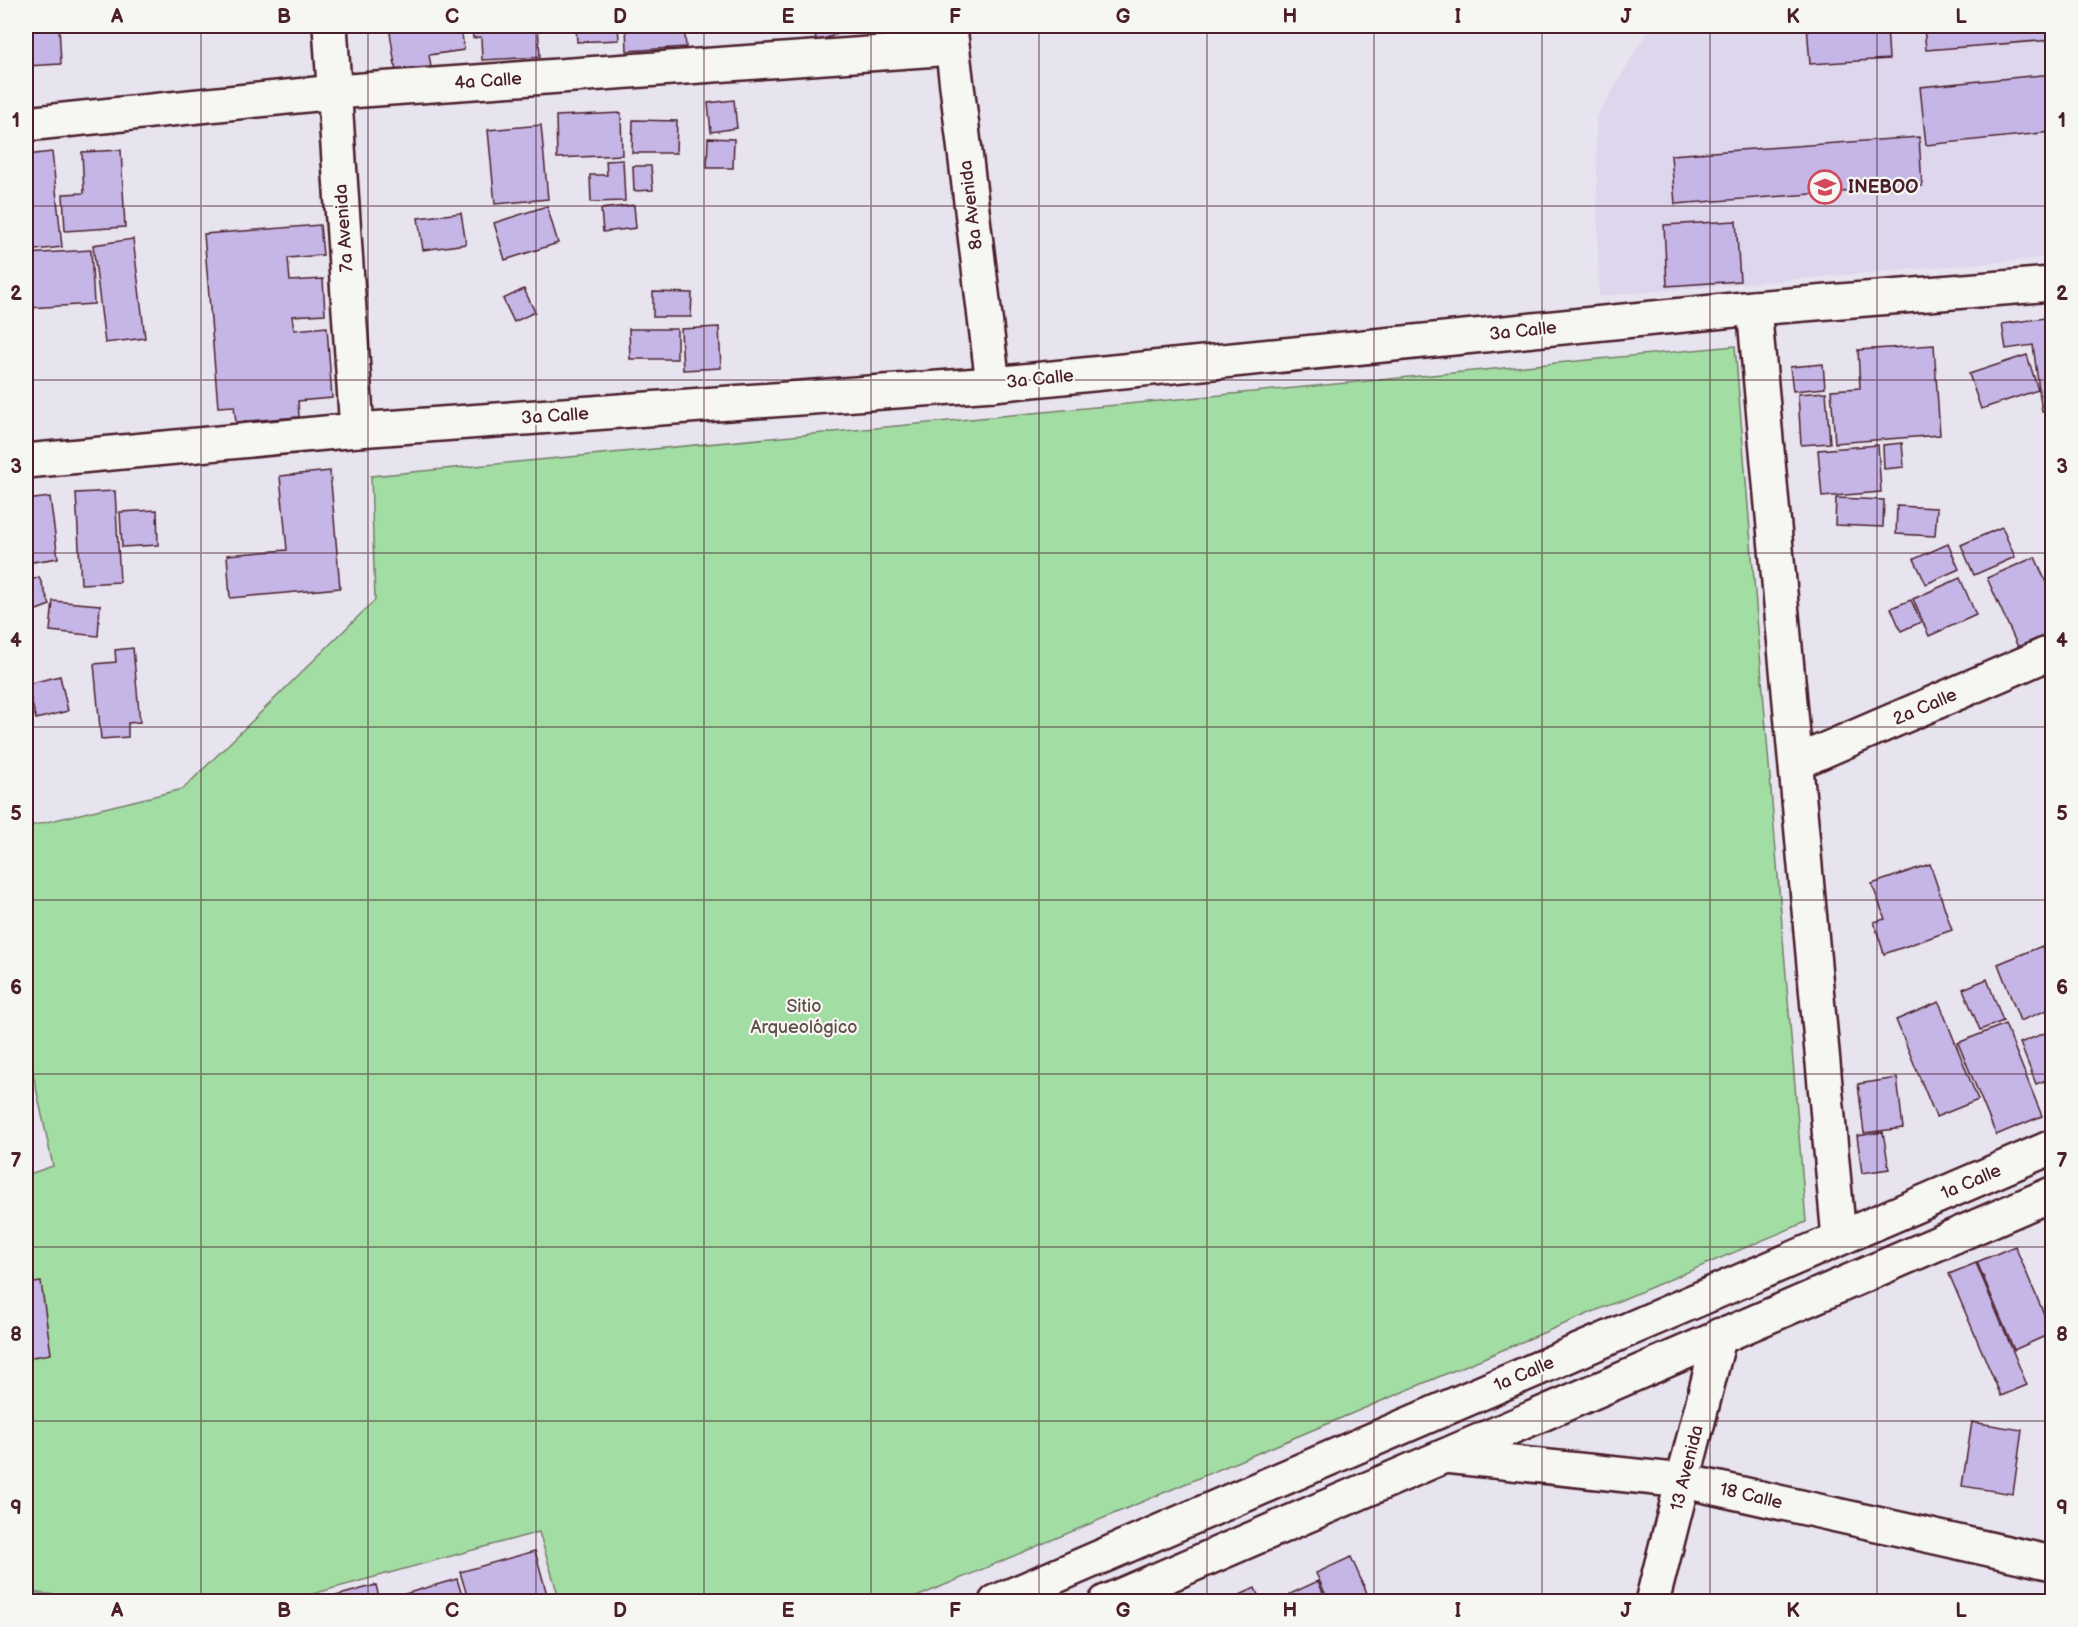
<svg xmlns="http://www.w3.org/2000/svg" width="2078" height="1627" font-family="'Balsamiq Sans',sans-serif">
<rect width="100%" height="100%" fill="#e7e3ef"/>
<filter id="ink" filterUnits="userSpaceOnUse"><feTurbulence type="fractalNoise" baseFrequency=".0167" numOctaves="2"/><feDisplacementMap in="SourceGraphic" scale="12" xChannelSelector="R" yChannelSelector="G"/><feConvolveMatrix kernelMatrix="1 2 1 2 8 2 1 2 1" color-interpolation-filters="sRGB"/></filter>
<g filter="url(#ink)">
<polygon fill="#ddd6ed" points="1651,26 2052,26 2052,257 1599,296 1596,118"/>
<polygon fill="#a2dda4" stroke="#767e68" stroke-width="1.5" points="1735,346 1806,1222 907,1601 560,1601 539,1532 287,1601 132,1602 26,1592 26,1175 53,1166 26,1041 26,827 183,789 375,600 371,476"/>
<g fill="#c5b6e7" stroke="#4a1f2b" stroke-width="1.5">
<polygon points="26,26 59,26 61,64 26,66"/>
<polygon points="389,26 461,26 464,50 429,55 432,73 397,78"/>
<polygon points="472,26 538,26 540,57 482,60 481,37 473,38"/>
<polygon points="576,26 618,26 619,40 577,42"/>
<polygon points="626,26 684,26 686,47 627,51"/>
<polygon points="812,26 913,26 913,27 851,30 817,41"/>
<polygon points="1807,26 1887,26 1889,59 1810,64"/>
<polygon points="1924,26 2052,26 2052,40 1926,50"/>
<polygon points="2052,74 2052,132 1926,145 1920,87"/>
<polygon points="734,100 737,128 711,132 708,103"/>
<polygon points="621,113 622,155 557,158 556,116"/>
<polygon points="633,120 677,121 676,153 632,153"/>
<polygon points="541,125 548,199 495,204 488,130"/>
<polygon points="1919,137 1922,186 1675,204 1671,155"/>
<polygon points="708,138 734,139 733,168 707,168"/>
<polygon points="121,150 125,227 65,231 63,194 84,193 82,152"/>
<polygon points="52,152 62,247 26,251 26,155"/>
<polygon points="623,160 625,201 591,202 590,175 607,175 606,161"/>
<polygon points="633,166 651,166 653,190 634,191"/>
<polygon points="634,205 636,228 603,232 601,209"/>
<polygon points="547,206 558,243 505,260 494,223"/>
<polygon points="461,213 466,244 423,250 418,218"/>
<polygon points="1736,221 1740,281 1667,286 1664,225"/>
<polygon points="320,225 323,255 288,258 290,281 323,279 325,314 292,316 294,330 327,327 332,398 298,401 299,417 236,422 234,406 218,407 204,234"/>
<polygon points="133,239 145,338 105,343 93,245"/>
<polygon points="91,250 94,304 28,308 26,254"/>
<polygon points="524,289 535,312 514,322 503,299"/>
<polygon points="653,292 692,293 691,317 653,317"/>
<polygon points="2052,317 2052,411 2042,412 2033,345 2006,349 2002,324"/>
<polygon points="719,327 721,368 683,370 681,329"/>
<polygon points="629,329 677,329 677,359 630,359"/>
<polygon points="1934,345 1940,435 1835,443 1831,390 1860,388 1858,350"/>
<polygon points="2027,355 2038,390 1981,409 1969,374"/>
<polygon points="1823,364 1825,388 1793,391 1790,367"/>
<polygon points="1826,392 1830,443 1801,445 1798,394"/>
<polygon points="1902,443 1904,467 1884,469 1883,445"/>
<polygon points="1878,445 1881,492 1822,497 1818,450"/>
<polygon points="330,471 340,588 230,598 227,555 287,550 280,476"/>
<polygon points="115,491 120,582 81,584 76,493"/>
<polygon points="50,497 58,558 26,563 26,500"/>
<polygon points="1836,498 1884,500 1883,527 1835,525"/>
<polygon points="1897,506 1937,508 1935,536 1896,534"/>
<polygon points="157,510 158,545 122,547 120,512"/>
<polygon points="2002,527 2015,557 1974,575 1961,545"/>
<polygon points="1948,544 1959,569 1926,584 1914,559"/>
<polygon points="2035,557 2052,596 2052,632 2018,647 1987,578"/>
<polygon points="39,577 50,605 26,614 26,582"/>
<polygon points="1960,578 1976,615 1929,636 1913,599"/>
<polygon points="1911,600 1921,622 1901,631 1891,608"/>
<polygon points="53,601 100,605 98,636 50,631"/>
<polygon points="133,648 140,722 128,723 128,737 101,739 94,664 116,662 115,650"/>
<polygon points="60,676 68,711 36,719 27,684"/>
<polygon points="1930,864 1952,930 1884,954 1874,922 1885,919 1872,884"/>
<polygon points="2042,946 2052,972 2052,1008 2020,1021 1998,964"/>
<polygon points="1987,979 2003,1021 1980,1030 1963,989"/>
<polygon points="1939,1002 1978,1100 1936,1117 1896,1020"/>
<polygon points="2005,1024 2042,1116 1996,1135 1958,1043"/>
<polygon points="2052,1030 2052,1078 2036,1084 2020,1043"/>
<polygon points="1897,1078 1903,1128 1864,1133 1858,1084"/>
<polygon points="1883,1132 1889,1169 1862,1173 1857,1136"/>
<polygon points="2015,1246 2052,1333 2014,1350 1977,1262"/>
<polygon points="1976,1263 2027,1385 2001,1396 1949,1274"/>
<polygon points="41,1282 51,1354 26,1358 26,1284"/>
<polygon points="1972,1422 2022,1430 2013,1494 1962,1486"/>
<polygon points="535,1551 549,1602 469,1602 460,1572"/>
<polygon points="1351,1557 1371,1602 1329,1602 1316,1573"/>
<polygon points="457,1579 464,1602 402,1602 401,1595"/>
<polygon points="1318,1581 1327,1602 1294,1602 1290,1594"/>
<polygon points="376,1585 380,1602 333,1602 332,1597"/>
<polygon points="1255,1588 1261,1602 1225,1602"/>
<polygon points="2019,1596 2042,1602 2018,1602"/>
</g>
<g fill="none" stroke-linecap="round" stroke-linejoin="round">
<g stroke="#4a1f2b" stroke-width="38">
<g id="minor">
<polyline points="330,26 357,430"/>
<polyline points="950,28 993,384"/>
<polyline points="26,124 335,92 952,48"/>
<polyline points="1754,308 1839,1238"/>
<polyline points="26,461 357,430 993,384 1754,308 2052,284"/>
<polyline points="1797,762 2052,652"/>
<polyline points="1445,1456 1684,1481 2052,1563"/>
<polyline points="1652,1602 1720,1335"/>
</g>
</g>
<g stroke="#4a1f2b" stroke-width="38">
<g id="secondary">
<polyline points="996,1602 2052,1147"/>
<polyline points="1106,1602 2052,1194"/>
</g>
</g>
<use href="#minor" stroke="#f6f6f2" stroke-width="33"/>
<use href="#secondary" stroke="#f6f6f2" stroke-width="33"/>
</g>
</g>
<path fill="none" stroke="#4a1f2b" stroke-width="1.5" stroke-opacity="0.55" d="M201 26V1602M368 26V1602M536 26V1602M704 26V1602M871 26V1602M1039 26V1602M1207 26V1602M1374 26V1602M1542 26V1602M1710 26V1602M1877 26V1602M26 206H2052M26 380H2052M26 553H2052M26 727H2052M26 900H2052M26 1074H2052M26 1247H2052M26 1421H2052"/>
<defs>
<g id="school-ring" transform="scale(1.725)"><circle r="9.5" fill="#f6f6f2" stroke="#d1495b" stroke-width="1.5"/><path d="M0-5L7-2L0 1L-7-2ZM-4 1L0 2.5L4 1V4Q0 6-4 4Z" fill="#d1495b"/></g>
</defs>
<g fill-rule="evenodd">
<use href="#school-ring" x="1825" y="187"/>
</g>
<g text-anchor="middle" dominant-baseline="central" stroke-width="4.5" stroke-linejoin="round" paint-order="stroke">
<g font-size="18" fill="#4a1f2b" stroke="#f6f6f2">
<text transform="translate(488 81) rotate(-4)">4a Calle</text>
<text transform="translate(971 205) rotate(-97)">8a Avenida</text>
<text transform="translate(344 228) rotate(-94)">7a Avenida</text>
<text transform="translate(1523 331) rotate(-6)">3a Calle</text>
<text transform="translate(1040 379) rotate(-6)">3a Calle</text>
<text transform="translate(555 416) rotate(-4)">3a Calle</text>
<text transform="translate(1925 707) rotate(-23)">2a Calle</text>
<text transform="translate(1971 1182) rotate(-23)">1a Calle</text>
<text transform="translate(1524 1374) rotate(-23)">1a Calle</text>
<text transform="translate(1687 1468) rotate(-76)">13 Avenida</text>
<text transform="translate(1751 1496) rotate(13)">18 Calle</text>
</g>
<g font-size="18" font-weight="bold" fill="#4a1f2b" stroke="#f6f6f2" text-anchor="start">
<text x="1848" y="187">INEBOO</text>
</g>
<g font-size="18" fill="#604e49" stroke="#f6f6f2">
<text x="804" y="1006">Sitio<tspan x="804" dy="21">Arqueológico</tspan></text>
</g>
</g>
<rect width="2078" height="1627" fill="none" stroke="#f6f6f2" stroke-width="66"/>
<rect x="33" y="33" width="2012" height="1561" fill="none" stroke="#4a1f2b" stroke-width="2"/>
<g font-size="20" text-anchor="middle" font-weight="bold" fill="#4a1f2b">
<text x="117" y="23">A</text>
<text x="284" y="23">B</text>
<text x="452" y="23">C</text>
<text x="620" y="23">D</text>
<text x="788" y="23">E</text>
<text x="955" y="23">F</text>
<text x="1123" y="23">G</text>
<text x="1290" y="23">H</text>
<text x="1458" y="23">I</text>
<text x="1626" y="23">J</text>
<text x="1793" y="23">K</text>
<text x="1961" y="23">L</text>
<text x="16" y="127">1</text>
<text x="2062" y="127">1</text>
<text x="16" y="300">2</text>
<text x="2062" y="300">2</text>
<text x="16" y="473">3</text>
<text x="2062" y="473">3</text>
<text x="16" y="647">4</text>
<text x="2062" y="647">4</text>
<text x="16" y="820">5</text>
<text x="2062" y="820">5</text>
<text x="16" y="994">6</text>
<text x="2062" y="994">6</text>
<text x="16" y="1167">7</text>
<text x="2062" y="1167">7</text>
<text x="16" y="1341">8</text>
<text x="2062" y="1341">8</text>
<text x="16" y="1514">9</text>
<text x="2062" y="1514">9</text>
<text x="117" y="1617">A</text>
<text x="284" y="1617">B</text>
<text x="452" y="1617">C</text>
<text x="620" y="1617">D</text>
<text x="788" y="1617">E</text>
<text x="955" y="1617">F</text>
<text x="1123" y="1617">G</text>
<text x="1290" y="1617">H</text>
<text x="1458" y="1617">I</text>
<text x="1626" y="1617">J</text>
<text x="1793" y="1617">K</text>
<text x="1961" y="1617">L</text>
</g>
</svg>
